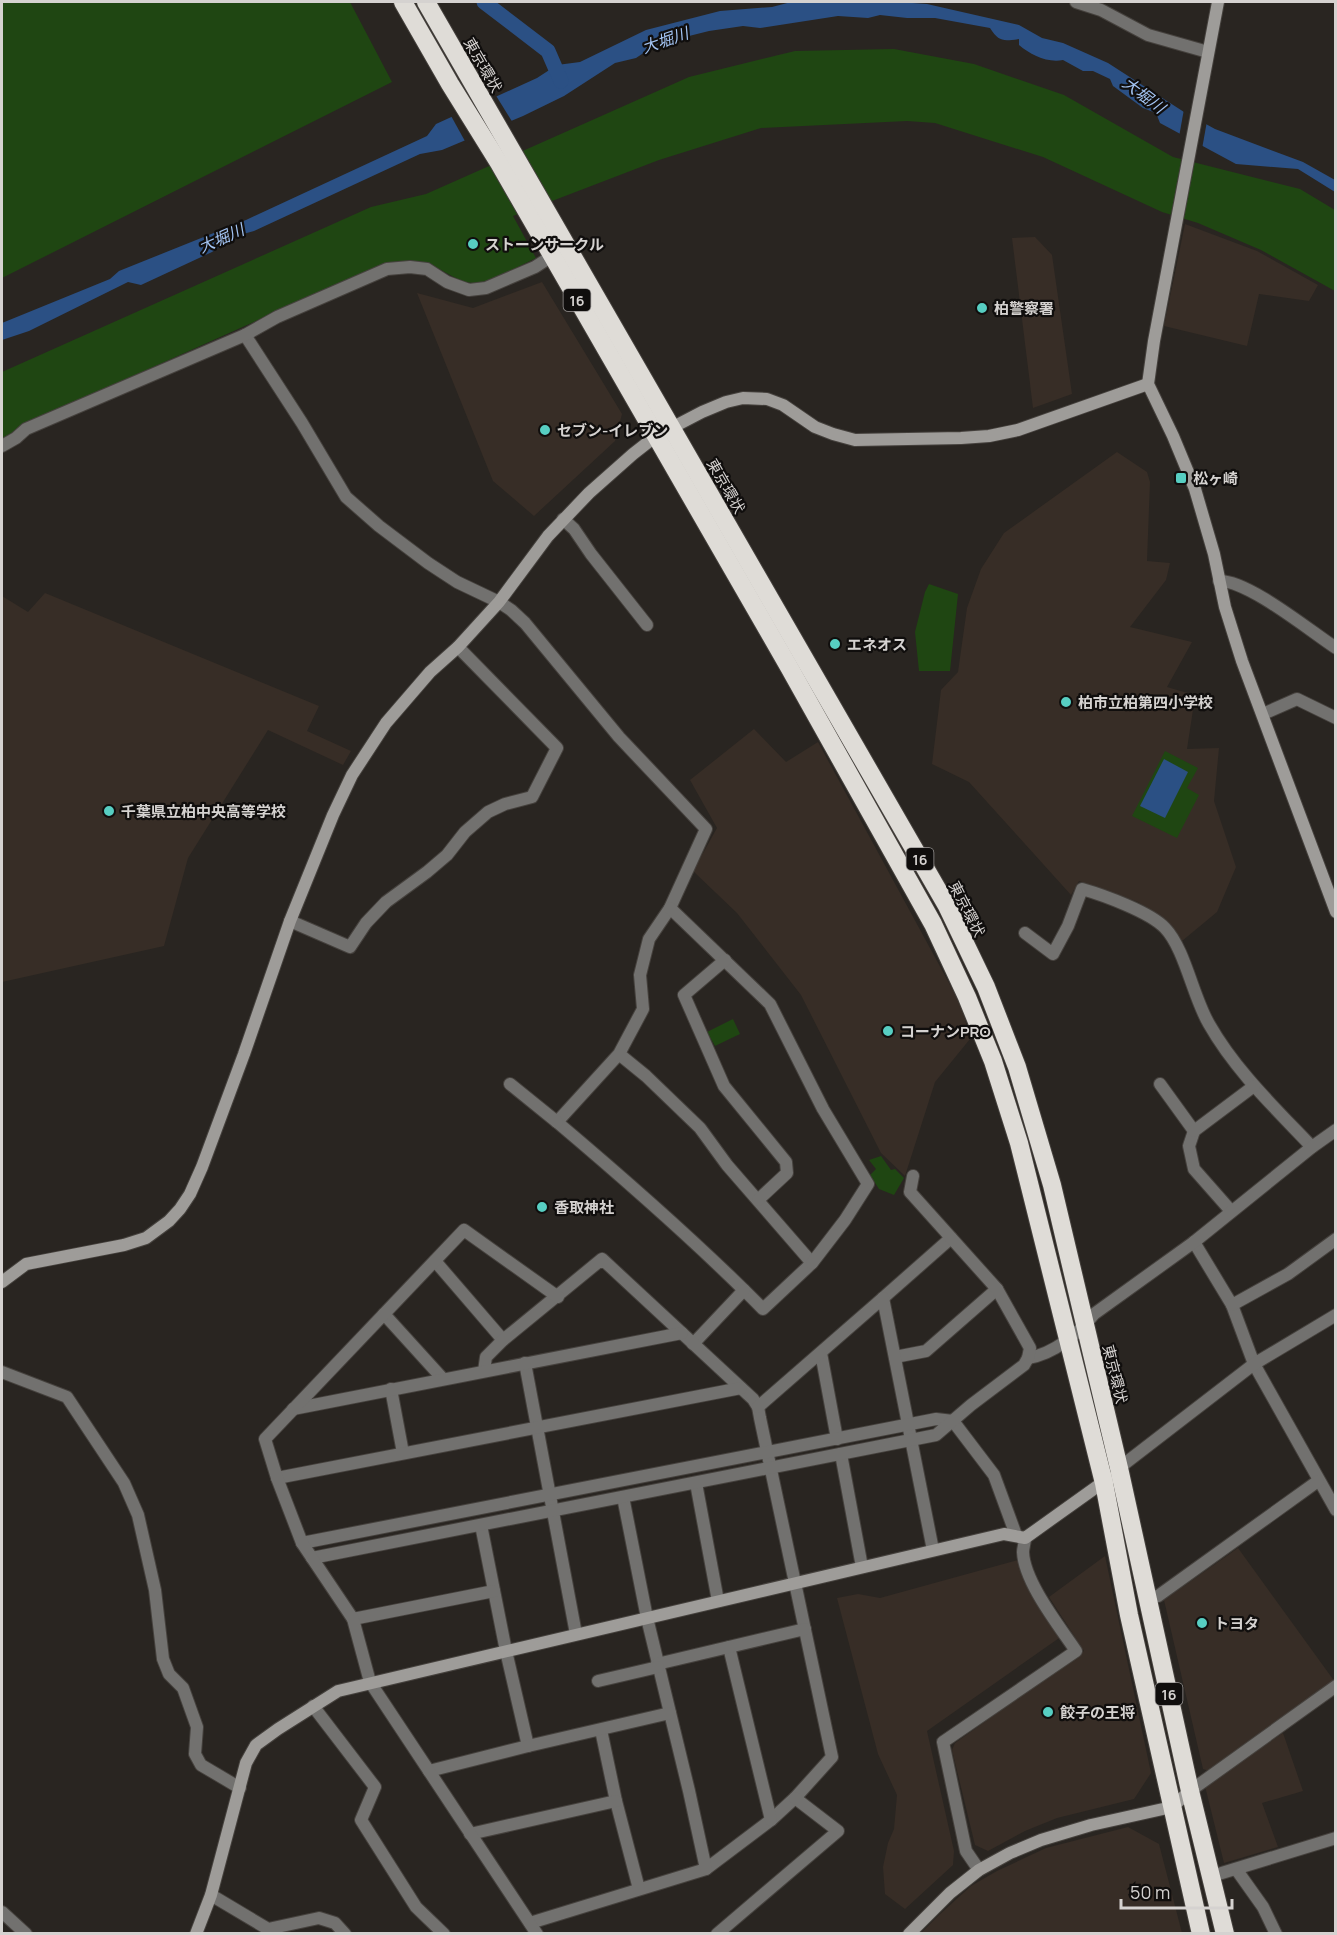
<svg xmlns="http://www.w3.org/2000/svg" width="1337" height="1935" font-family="Manrope,'Noto Sans JP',sans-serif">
<rect width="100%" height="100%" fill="#292521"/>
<g fill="#372d26">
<polygon points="1185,224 1257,251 1318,285 1309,301 1259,294 1247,346 1164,326"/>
<polygon points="1035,237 1052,255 1072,394 1033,408 1012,238"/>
<polygon points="542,282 622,414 615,441 534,516 493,481 417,293 473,308"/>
<polygon points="1117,452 1147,472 1150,482 1147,561 1170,563 1166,580 1130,627 1192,642 1167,687 1191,694 1193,710 1187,749 1219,748 1214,801 1236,867 1217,912 1182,941 1167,922 1138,902 1079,881 1071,895 969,782 932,764 941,690 958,672 967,608 981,569 1004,533"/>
<polygon points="45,593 319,706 307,731 351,751 343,765 268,730 188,858 164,946 2,982 2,596 28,612"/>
<polygon points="754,729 786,762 818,742 962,1007 970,1039 935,1082 905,1176 881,1153 801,995 737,913 693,871 717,828 690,780"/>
<polygon points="1238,1548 1335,1682 1212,1772 1203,1769 1164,1600"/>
<polygon points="1105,1556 1151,1773 1134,1799 1057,1818 1025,1831 988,1851 975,1845 952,1750 955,1743 1084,1651 1049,1597"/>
<polygon points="1018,1560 1062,1636 927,1731 954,1851 953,1865 905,1909 885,1894 883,1867 888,1843 894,1829 897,1795 878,1754 837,1598 858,1594 880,1598"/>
<polygon points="1283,1733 1303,1791 1262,1803 1278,1847 1224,1863 1205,1786"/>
<polygon points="1128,1827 1159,1844 1182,1933 921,1933 939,1915 971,1886 997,1871 1046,1848"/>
</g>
<g fill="#1f4612">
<polygon points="2,2 350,2 392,82 2,278"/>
<polygon points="894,49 974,64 1064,95 1173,157 1300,189 1335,210 1335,291 1261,250 1198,223 1162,212 1043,157 935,123 907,121 761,128 659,160 513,216 536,258 484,284 463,282 439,269 420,262 381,265 28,423 2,443 2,372 371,207 426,194 689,77 795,51"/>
<polygon points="929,584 958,594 950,671 919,671 915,632 925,592"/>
<polygon points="1165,751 1198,768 1187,788 1199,795 1177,838 1132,816"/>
<polygon points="733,1019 740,1034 715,1046 707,1032"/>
<polygon points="881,1156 891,1170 895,1169 904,1178 894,1195 879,1189 870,1175 876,1169 869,1160"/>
</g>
<g fill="#2b5084">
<path d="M791 2H898L927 4 1019 25 1042 38 1063 43 1108 63 1184 112 1215 129 1303 162 1335 180V192L1298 169 1236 164 1160 123 1156 113 1143 108 1113 86 1110 79 1093 71H1083L1063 60C1047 63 1031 55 1019 45V39C1003 41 999 42 990 28L935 18H907L880 15 868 18 838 16 760 28 743 26 709 31 657 44 636 58 615 63 564 96 523 116 442 150 420 154 254 231 236 236 212 252 141 285 128 282 29 331 2 340V323L110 279 119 271 246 220 427 136 436 124 537 78 557 65 580 62 646 30 720 11 772 7Z"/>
<polygon points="1164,759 1188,772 1165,818 1140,806"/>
</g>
<g fill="#292521">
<polygon points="495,94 513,123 466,143 450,114"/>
<polygon points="1184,109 1207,121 1202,149 1179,137"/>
</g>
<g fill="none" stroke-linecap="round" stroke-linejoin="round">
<polyline stroke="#2b5084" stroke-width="15" points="484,2 548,51 561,81"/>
<g stroke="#45413d" stroke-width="14">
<g id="street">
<polyline points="1076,2 1101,10 1148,35 1208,52"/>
<path d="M245 335 302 423 346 497 379 526 428 563 457 582 499 602 511 610 525 623 619 737 706 829 670 908 649 939 640 975 643 1009 619 1054 557 1122C628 1182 698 1243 763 1309L812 1263 727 1165 700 1128 646 1076 619 1054"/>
<polyline points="2,446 16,438 26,429 245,335 277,317 387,269 410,267 427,269 447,282 469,290 486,288 535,267 552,256"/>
<polyline points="563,519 574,529 591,554 647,625"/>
<path d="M1219 581C1248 580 1310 631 1336 648"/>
<polyline points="1263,714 1297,699 1336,718"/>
<polyline points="670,908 770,1004 823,1109 868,1184 845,1220 812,1263"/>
<polyline points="290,921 350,947 366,923 386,902 427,872 447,855 465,832 488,812 505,804 532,797 557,748 458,647"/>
<path d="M1025 933 1053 954 1068 926 1082 889C1103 895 1150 912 1165 928 1185 949 1193 997 1209 1024 1235 1070 1275 1108 1312 1147"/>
<polyline points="725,960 684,995 724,1086 786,1162 787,1173 758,1200"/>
<polyline points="510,1084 557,1122"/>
<polyline points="1160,1084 1194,1131 1189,1146 1194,1169 1231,1211"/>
<polyline points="1194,1131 1254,1086"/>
<polyline points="1194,1242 1232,1305 1254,1364 1336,1510"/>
<polyline points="435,1261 503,1340"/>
<polyline points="883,1298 951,1238"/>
<polyline points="1232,1305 1288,1274 1336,1239"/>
<polyline points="384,1314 443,1379"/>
<polyline points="693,1344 744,1290"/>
<polyline points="821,1353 837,1439"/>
<polyline points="895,1357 926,1351 997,1289"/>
<path d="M1028 1358C1054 1354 1079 1333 1094 1314L1194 1242 1312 1147 1336 1130"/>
<polyline points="525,1363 576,1634"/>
<polyline points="484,1371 486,1357 503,1340 602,1259 753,1399 758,1407 760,1418 832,1757 795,1798 771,1820 706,1869 530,1923"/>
<polyline points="2,1372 67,1397 124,1483 138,1515 155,1590 163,1659 169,1674 183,1688 197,1727 195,1754 201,1765 240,1788"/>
<polyline points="391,1389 403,1453"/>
<polyline points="758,1407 883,1298 933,1550"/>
<polyline points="293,1409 682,1333"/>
<polyline points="841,1454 862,1567"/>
<polyline points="1119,1468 1254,1364 1336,1315"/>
<polyline points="277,1478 741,1388"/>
<polyline points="696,1483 718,1601"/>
<polyline points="623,1497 647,1618 689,1791 706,1869"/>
<polyline points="481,1525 506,1651 528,1746"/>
<polyline points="302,1543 936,1419 953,1421 994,1475 1016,1535"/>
<polyline points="312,1558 936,1435 971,1405 1024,1365 1028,1358 1030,1348 997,1289 910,1192 913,1176"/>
<polyline points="1148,1598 1158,1596 1318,1481"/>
<polyline points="353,1619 494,1591"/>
<polyline points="729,1647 771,1820"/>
<polyline points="657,1664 805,1629"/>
<polyline points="598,1681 658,1667"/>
<polyline points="313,1706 375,1787 361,1820 416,1907 444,1934"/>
<polyline points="601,1730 616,1801 639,1889"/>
<polyline points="429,1771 528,1746 670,1713"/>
<polyline points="1190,1791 1336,1686"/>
<polyline points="470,1834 616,1801"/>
<polyline points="1236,1869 1263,1907 1276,1934"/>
<path d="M979 1870 966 1851 943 1742 1076 1651C1060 1627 1024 1582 1023 1552 1023 1548 1025 1543 1025 1538"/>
<polyline points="1212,1876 1336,1838"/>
<polyline points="211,1895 268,1929 319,1918 335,1923 345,1934"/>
<polyline points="2,1912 26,1934"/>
<polyline points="537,1934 370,1682 353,1619 302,1543 277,1478 265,1439 464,1230 558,1297"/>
<polyline points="717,1934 838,1831 795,1798"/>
</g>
</g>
<g stroke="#45413d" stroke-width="14">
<g id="secondary">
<polyline points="1218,2 1154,341 1148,384 1173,436 1195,489 1214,554 1225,607 1242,661 1336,912"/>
<polyline points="2,1282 26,1264 124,1245 146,1238 169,1221 180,1209 190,1194 202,1167 244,1054 290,921 333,815 352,775 386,723 430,672 458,647 499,602 548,536 589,493 633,454 656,436 702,412 726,402 743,398 767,399 783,405 815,427 833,434 855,440 961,438 989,436 1018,430 1148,384"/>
<polyline points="196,1934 211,1895 246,1763 256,1745 278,1729 338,1691 1004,1534 1025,1538 1109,1478"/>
<polyline points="909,1934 950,1893 979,1870 1010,1853 1041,1840 1091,1825 1172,1807 1190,1791"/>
</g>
</g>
<g stroke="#45413d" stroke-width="20">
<g id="highway">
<polyline points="403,2 450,84 499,163 789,667 933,924 967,997 993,1061 1019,1143 1104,1483 1129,1615 1201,1934"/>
<polyline points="426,2 947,906 986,987 1017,1067 1052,1185 1119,1468 1190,1791 1225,1934"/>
</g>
</g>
<use href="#street" stroke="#72716f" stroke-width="12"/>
<use href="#secondary" stroke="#9e9c99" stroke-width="12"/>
<use href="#highway" stroke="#dfdcd7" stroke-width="18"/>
</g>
<g fill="#57cec2" stroke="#100e0d" stroke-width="2">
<circle cx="473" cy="244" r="6"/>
<circle cx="982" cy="308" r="6"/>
<circle cx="545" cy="430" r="6"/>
<rect x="1175" y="472" width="12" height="12" rx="3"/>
<circle cx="835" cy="644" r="6"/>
<circle cx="1066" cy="702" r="6"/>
<circle cx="109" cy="811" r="6"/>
<circle cx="888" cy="1031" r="6"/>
<circle cx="542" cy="1207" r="6"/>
<circle cx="1202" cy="1623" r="6"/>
<circle cx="1048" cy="1712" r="6"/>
</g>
<g text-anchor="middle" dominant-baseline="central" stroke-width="4.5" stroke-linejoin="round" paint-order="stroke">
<g fill="#100e0d" stroke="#9a9796" stroke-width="1.5">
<rect x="563.5" y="289" width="27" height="22" rx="4.5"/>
<rect x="906.5" y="848" width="27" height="22" rx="4.5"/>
<rect x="1155.5" y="1683" width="27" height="22" rx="4.5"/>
</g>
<g font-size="14" font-weight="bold" fill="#d5d2d0">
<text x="577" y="300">16</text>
<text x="920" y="859">16</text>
<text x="1169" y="1694">16</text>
</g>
<g font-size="15" fill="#d5d2d0" stroke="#100e0d">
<text transform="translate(483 65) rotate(60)">東京環状</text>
<text transform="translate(726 486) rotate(60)">東京環状</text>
<text transform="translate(967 909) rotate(63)">東京環状</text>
<text transform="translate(1115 1374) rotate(76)">東京環状</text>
</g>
<g font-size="15" font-weight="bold" fill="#d5d2d0" stroke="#100e0d" text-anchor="start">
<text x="485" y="244">ストーンサークル</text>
<text x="994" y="308">柏警察署</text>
<text x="557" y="430">セブン-イレブン</text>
<text x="1193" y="478">松ヶ崎</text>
<text x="847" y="644">エネオス</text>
<text x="1078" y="702">柏市立柏第四小学校</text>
<text x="121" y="811">千葉県立柏中央高等学校</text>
<text x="900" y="1031">コーナンPRO</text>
<text x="554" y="1207">香取神社</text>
<text x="1214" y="1623">トヨタ</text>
<text x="1060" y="1712">餃子の王将</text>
</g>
<g font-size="16" font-style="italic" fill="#a3c4f3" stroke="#100e0d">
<text transform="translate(665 40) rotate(-19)">大堀川</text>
<text transform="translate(1144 95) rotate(37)">大堀川</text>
<text transform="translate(221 238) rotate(-24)">大堀川</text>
</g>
</g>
<rect width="1337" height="1935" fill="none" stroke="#d5d2d0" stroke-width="6"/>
<path d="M1121 1899v9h111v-9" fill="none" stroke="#d5d2d0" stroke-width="3"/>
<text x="1130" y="1899" font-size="18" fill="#d5d2d0" stroke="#100e0d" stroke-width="4.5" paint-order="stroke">50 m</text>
</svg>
